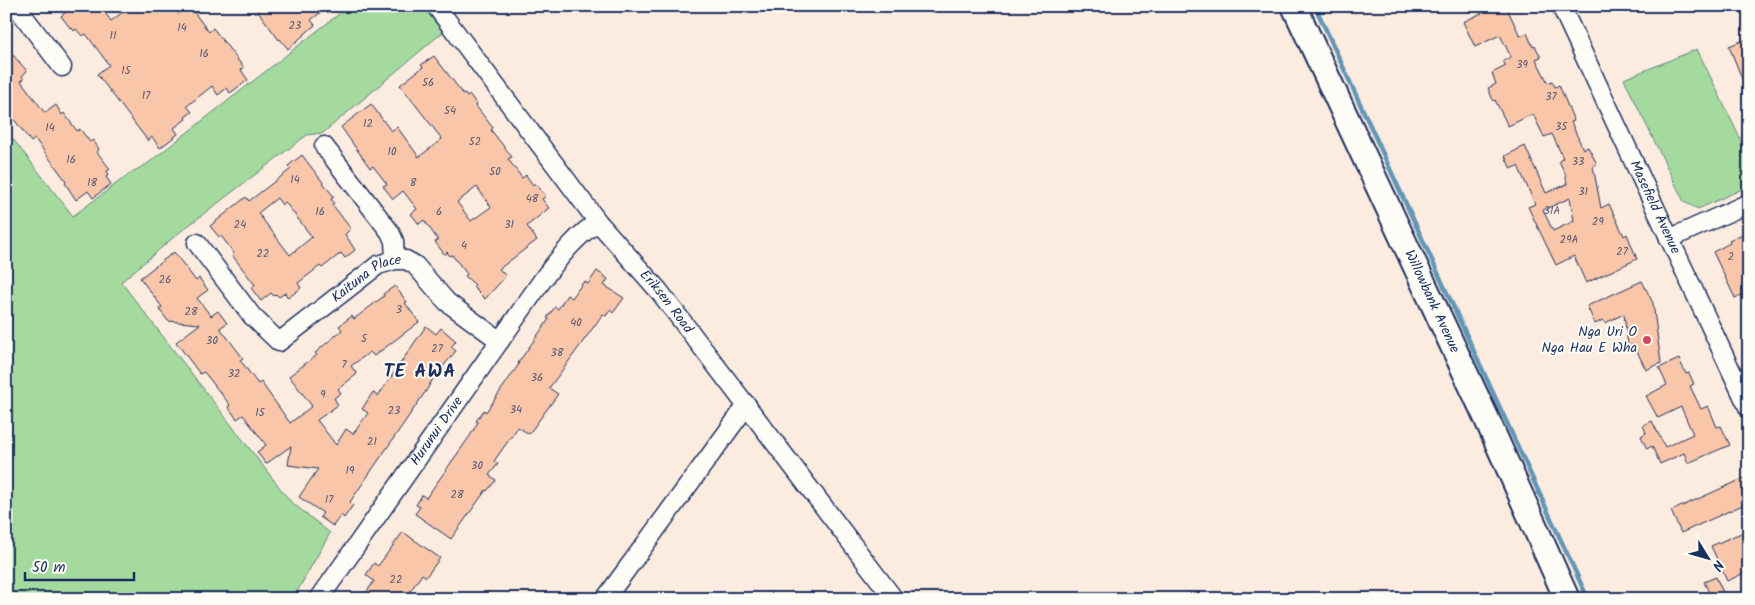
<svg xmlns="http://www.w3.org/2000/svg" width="1755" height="605" font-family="Kalam,sans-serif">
<rect width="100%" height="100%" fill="#fcece0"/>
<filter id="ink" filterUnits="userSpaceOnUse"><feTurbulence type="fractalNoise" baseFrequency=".02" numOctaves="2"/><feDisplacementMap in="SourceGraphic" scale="10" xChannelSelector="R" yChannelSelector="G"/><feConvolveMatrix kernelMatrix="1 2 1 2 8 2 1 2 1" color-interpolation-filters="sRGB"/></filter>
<g filter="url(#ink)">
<g fill="#a4da9d" stroke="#60847e">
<polygon points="349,6 422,6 443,32 323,133 307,135 180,232 121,282 290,501 330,533 293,599 6,599 6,130 73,216 132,172 147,164"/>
<polygon points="1697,49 1749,157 1749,186 1698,209 1684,202 1624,79"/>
</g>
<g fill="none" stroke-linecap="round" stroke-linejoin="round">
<polyline stroke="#6296b7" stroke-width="4.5" points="1315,6 1588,599"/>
</g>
<g fill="#f9c6a9" stroke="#1b2f5e" fill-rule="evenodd">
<polygon points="74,6 100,6 111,21 131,6 173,6 178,14 189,6 209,32 213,28 244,68 241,70 248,80 230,93 227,88 218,95 212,86 187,106 192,112 185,117 186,119 174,128 178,134 160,148 152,137 148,141 97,74 109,65 86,34 82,36 76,29 74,31 72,28 71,29 61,16"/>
<polygon points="254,6 329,6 311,20 315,25 288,49 280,39 279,40"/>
<path d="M1480 6H1506L1520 36 1527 33 1533 47 1535 46 1541 57 1536 59 1548 83 1552 81 1555 87 1559 85 1574 121 1571 122 1583 149 1588 147 1597 164 1593 166 1601 208 1609 204 1624 236 1627 234 1637 259 1586 283 1574 256 1556 265 1528 207 1535 204 1518 166 1511 169 1505 156 1525 146 1546 193 1567 184 1565 173 1559 161 1563 158 1552 134 1544 137 1533 114 1508 126 1495 100 1494 101 1492 98 1488 88 1496 84 1492 73 1506 66 1503 61 1511 57 1500 35 1475 47 1463 22 1486 11ZM1570 198 1574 221 1553 231 1543 210Z"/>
<polygon points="1749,38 1749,94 1748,94 1729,46"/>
<polygon points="6,47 27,71 22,76 24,79 21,81 45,113 56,105 62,115 64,113 77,131 80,129 90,142 93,140 99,149 97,152 110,169 107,171 109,175 106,177 111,184 93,198 88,191 76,200 65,183 66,181 35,139 31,142 13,118 6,124"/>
<path d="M434 56 464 95 465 94 467 97 470 95 477 105 476 106 493 128 491 130 512 157 508 159 522 178 526 175 533 185 535 183 546 196 542 199 549 208 527 226 537 240 499 269 506 276 485 299 473 287 475 285 465 276 467 274 452 255 450 256 447 252 445 255 435 242 438 240 424 220 419 224 411 214 417 209 403 191 393 199 383 186 387 184 373 166 370 168 341 127 371 104 391 131 397 127 419 157 442 139 400 85 423 67 421 65ZM477 187 491 207 471 221 457 202Z"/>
<path d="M302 155 334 197 331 199 334 203 332 204 351 229 345 234 355 250 345 258 341 253 322 268 320 266 298 283 301 288 288 298 285 293 279 297 276 294 274 296 271 293 261 301 251 288 255 285 232 255 234 253 221 236 219 237 210 226 246 197 249 201 291 169 288 166ZM277 198 282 205 285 202 312 237 290 255 258 213Z"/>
<polygon points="1745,233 1749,241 1749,250 1744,252 1749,261 1749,292 1735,298 1713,252 1730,243 1729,240"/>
<polygon points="174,252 196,281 199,278 208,290 197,298 211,316 218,311 227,323 220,328 243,358 240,360 258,384 261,382 290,423 312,406 289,376 317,355 315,353 342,330 339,326 352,316 354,319 384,296 383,294 395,286 407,302 405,303 419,322 374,356 370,352 351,366 357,374 338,389 341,393 334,398 338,405 317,420 336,445 346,429 353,434 368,413 362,409 373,392 378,396 426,326 436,334 441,328 456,341 451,347 456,351 434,377 426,391 350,502 353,505 344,518 341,515 333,526 320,517 323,513 299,497 318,469 288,465 291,446 266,464 257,452 266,445 243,415 237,419 228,407 230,405 204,372 200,374 176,342 200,324 168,321 159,309 162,307 140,278"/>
<polygon points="597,271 608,279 604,285 624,298 613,313 610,310 606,316 603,314 558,376 549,388 558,394 529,434 518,427 494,461 498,464 489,475 496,480 487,491 486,490 451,539 415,514 420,507 416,505 422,495 426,498 470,436 478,422 476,421 484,410 486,412 519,364 518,363 549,319 547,318 555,307 558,309 567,295 572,298 584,281 588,284"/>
<polygon points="1642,281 1653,303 1661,363 1646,370 1634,345 1628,346 1624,314 1605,323 1603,320 1595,324 1587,306"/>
<polygon points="1679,359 1686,374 1689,373 1694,384 1690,386 1701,409 1708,406 1717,427 1721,426 1730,445 1688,463 1684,453 1660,464 1652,446 1647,449 1641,436 1646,433 1643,425 1652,421 1665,447 1693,434 1681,407 1658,418 1646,396 1667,385 1659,368"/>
<polygon points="1749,476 1749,502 1681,533 1671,511"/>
<polygon points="403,532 440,558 426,577 422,574 405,599 362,599 374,581 366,575 374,563 378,566"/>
<polygon points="1749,532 1749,571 1727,581 1711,546 1741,533 1742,535"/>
<polygon points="1716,577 1726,599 1712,599 1704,582"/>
</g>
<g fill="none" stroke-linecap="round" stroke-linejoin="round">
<g stroke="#1b2f5e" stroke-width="21">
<g id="street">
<polyline points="16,6 62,67"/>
<path id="s1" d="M436 6 598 222 659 291 894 599"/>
<path id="s2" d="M1561 6 1749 409"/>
<polyline points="324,146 390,232 394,241 395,260"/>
<polyline points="1669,239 1749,203"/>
<path id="s3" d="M197 243 252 316 279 342 378 265 395 260H406L415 265 447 302 500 341"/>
<path id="s4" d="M319 599 546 275C561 256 577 235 598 222"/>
<polyline points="605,599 747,405"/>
</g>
</g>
<g stroke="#1b2f5e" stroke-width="28">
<g id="secondary">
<path id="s5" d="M1294 6 1485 415 1567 599"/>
</g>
</g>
<use href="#street" stroke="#fdfcf7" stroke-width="18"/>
<use href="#secondary" stroke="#fdfcf7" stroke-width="24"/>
</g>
</g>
<circle fill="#d1495b" stroke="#fdfcf7" stroke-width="2" cx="1647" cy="340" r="5"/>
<g text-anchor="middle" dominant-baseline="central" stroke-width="4" stroke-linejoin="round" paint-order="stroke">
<g font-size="11" fill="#525571">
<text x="295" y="26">23</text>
<text x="182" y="28">14</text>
<text x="113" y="36">11</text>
<text x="204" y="54">16</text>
<text x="1522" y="65">39</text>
<text x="126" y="71">15</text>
<text x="428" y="83">56</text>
<text x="146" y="96">17</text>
<text x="1551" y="97">37</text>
<text x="450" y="111">54</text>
<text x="368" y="124">12</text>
<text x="1561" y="127">35</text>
<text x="50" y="128">14</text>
<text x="475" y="142">52</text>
<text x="392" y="152">10</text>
<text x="71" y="160">16</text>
<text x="1578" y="162">33</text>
<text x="495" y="172">50</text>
<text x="295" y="180">14</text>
<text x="92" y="183">18</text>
<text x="413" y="183">8</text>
<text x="1583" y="192">31</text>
<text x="532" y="199">48</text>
<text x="1552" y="211">31A</text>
<text x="320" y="212">16</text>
<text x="439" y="212">6</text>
<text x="1598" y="222">29</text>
<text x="240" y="225">24</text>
<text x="509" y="225">31</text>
<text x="1569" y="240">29A</text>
<text x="464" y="246">4</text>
<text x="1622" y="252">27</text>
<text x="263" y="254">22</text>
<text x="1731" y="257">2</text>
<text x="165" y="280">26</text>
<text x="399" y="310">3</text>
<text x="191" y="312">28</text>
<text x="576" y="323">40</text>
<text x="364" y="339">5</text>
<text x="212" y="341">30</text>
<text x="437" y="349">27</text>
<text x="557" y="353">38</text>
<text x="344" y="365">7</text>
<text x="234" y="374">32</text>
<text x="537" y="378">36</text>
<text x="323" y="395">9</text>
<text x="516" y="410">34</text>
<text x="394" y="411">23</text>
<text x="260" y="413">15</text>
<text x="372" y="442">21</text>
<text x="477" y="466">30</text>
<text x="350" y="471">19</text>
<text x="457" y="495">28</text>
<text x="329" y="500">17</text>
<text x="396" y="580">22</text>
</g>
<g font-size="14" fill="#1b2f5e" stroke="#fdfcf7">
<text stroke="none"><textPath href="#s2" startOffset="222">Masefield Avenue</textPath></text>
<text stroke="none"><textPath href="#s3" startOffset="238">Kaituna Place</textPath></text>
<text stroke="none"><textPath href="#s1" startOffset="375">Eriksen Road</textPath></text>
<text stroke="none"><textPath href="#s5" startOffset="326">Willowbank Avenue</textPath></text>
<text stroke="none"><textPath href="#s4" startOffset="205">Hurunui Drive</textPath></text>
</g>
<g font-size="14" fill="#1b2f5e" stroke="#fdfcf7" text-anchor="end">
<text x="1637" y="332">Nga Uri O<tspan x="1637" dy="16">Nga Hau E Wha</tspan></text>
</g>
<g font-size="19" font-weight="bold" letter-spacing="1" fill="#1b2f5e" stroke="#fdfcf7">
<text x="420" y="372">TE AWA</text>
</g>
</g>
<rect width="1755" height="605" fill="none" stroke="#fdfcf7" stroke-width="25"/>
<rect x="12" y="12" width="1730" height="580" fill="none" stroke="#1b2f5e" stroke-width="2" filter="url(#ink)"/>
<g transform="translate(1708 558) rotate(127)" stroke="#fdfcf7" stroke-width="4" paint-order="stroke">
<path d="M0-4L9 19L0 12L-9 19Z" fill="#1b2f5e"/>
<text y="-8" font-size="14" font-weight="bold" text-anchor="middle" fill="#1b2f5e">N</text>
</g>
<path d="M25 572v8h109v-8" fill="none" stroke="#1b2f5e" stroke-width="2.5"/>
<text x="32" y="572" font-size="15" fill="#1b2f5e" stroke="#fdfcf7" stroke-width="4" paint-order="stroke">50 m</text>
</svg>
